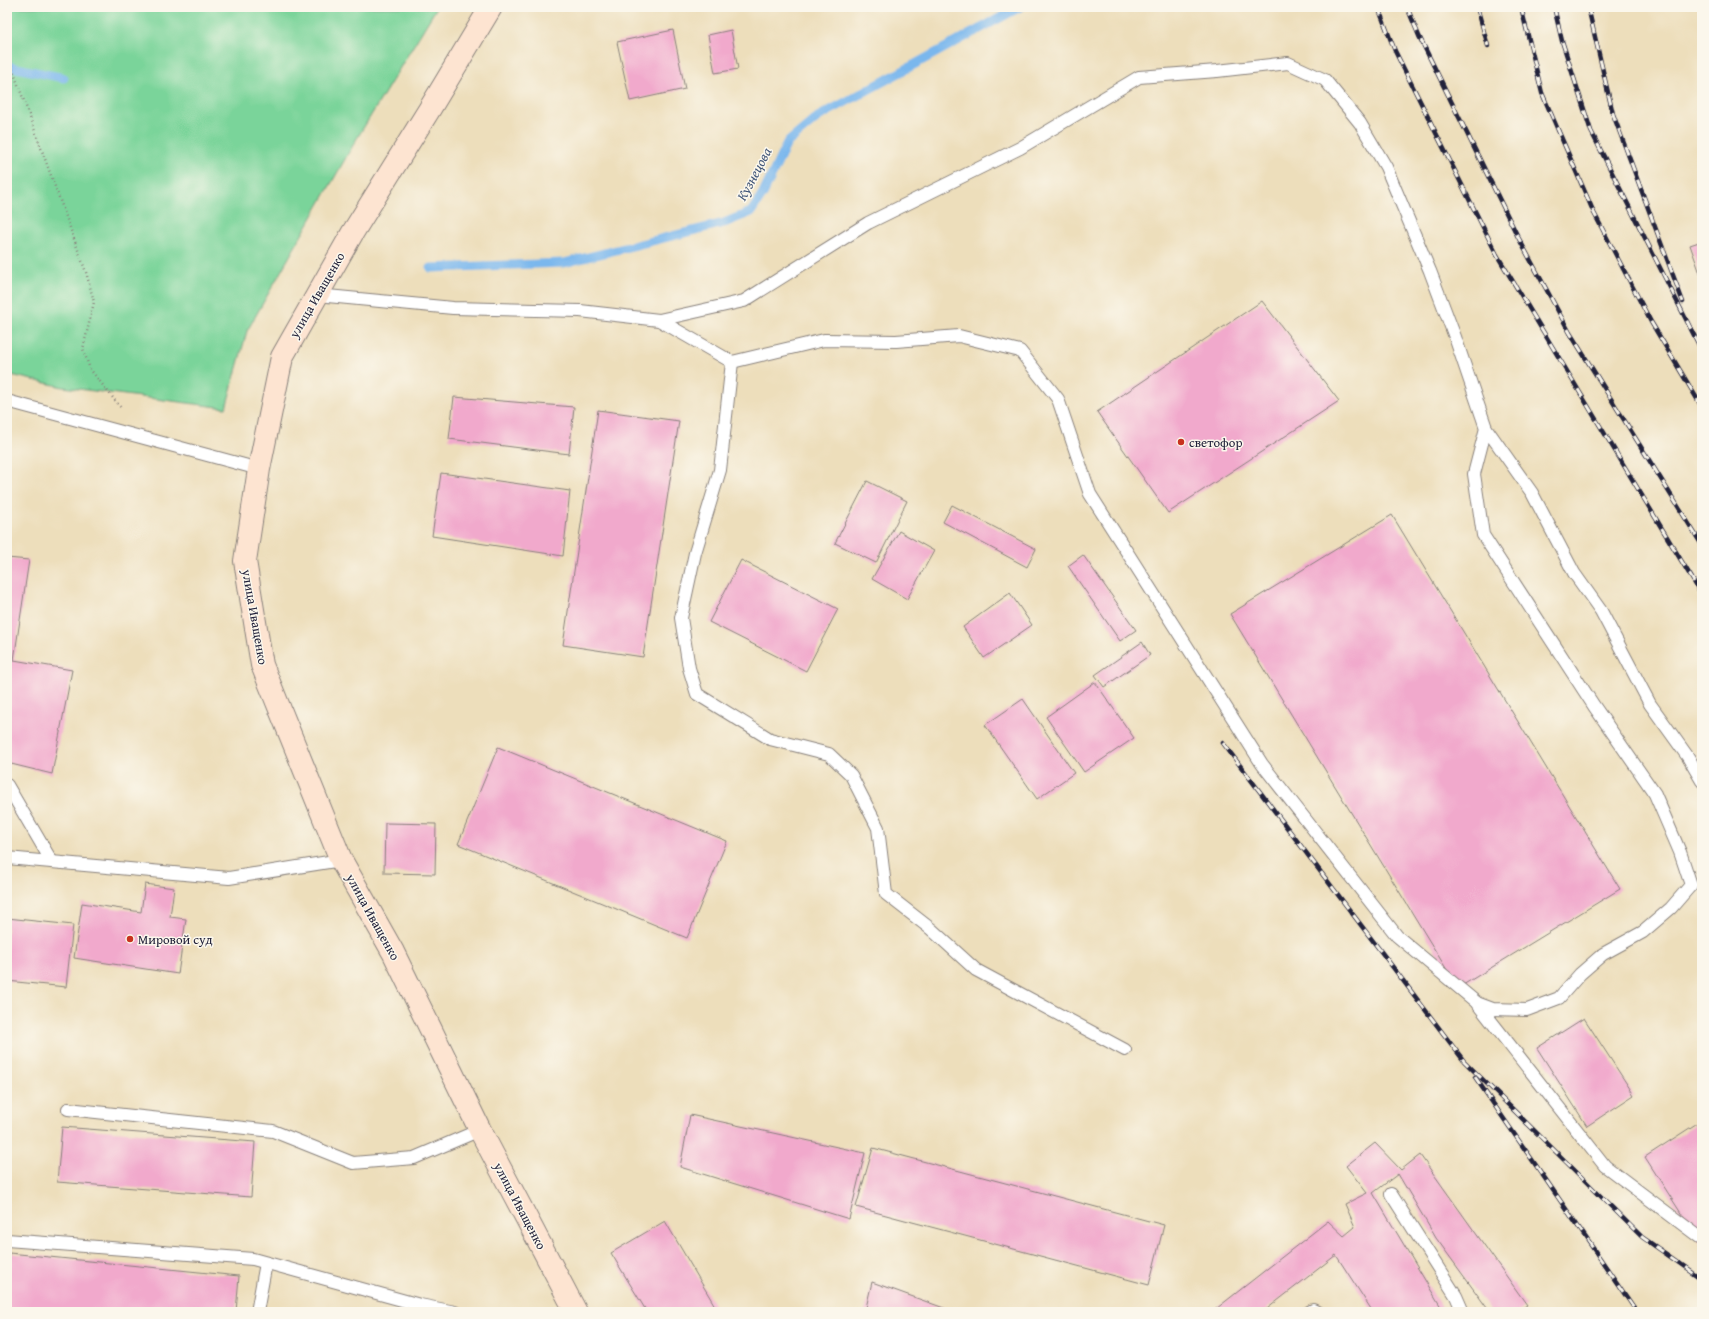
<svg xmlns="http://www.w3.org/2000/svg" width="1709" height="1319" font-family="'Gentium Book Plus',serif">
<rect width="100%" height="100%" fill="#fbf7ec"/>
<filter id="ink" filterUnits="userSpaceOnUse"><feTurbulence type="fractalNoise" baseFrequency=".025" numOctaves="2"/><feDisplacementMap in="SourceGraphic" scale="8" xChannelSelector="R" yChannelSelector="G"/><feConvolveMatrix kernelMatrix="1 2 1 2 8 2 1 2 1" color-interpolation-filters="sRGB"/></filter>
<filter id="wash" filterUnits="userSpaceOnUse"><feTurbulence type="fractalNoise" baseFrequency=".012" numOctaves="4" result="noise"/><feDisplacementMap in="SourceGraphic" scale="16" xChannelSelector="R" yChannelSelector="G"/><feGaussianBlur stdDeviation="0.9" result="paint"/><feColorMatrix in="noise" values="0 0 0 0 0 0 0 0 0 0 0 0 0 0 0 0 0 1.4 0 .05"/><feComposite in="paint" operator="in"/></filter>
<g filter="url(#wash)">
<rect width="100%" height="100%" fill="#eddebb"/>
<polygon fill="#7ad49a" stroke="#4e7b6a" points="7,7 437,7 356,140 247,331 226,408 63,387 7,374"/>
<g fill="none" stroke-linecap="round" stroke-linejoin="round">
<g stroke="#7ab7ed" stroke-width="9">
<polyline points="7,66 64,78"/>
<polyline points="431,268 564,263 724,223 751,212 763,194 787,143 818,117 1020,7"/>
</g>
</g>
<g id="blocks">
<g fill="#f1a9cc">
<polygon points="673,30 685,89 630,101 617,42"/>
<polygon points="731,30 738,69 715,73 708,35"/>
<polygon points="1702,241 1702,279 1690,245"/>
<polygon points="1262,301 1339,401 1168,513 1097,412"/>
<polygon points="454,397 574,407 569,454 449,439"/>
<polygon points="598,410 679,421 643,657 563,645"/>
<polygon points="441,473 570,491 563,556 432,536"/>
<polygon points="867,481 907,501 876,563 835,543"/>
<polygon points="952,505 1036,549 1027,567 943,522"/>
<polygon points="1392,515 1620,889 1458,988 1230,614"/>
<polygon points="899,531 934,551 907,599 872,579"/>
<polygon points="1083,555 1136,630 1120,641 1068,566"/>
<polygon points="7,558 29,560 14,660 72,670 52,774 7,763 7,699 9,668 7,667"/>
<polygon points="741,560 838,609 806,671 709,622"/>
<polygon points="1010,593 1032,625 984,658 963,627"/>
<polygon points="1142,642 1150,655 1104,687 1095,675"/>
<polygon points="1095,682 1134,738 1084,772 1046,717"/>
<polygon points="1023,699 1074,773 1037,799 985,725"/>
<polygon points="498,747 727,841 687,938 458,844"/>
<polygon points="385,823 436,824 435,874 384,873"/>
<polygon points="145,884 174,888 170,917 186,919 178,974 74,958 82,903 141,912"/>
<polygon points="7,918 73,925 66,987 7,981"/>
<polygon points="1584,1018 1634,1095 1587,1126 1537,1048"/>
<polygon points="690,1115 865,1153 849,1219 680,1167"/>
<polygon points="1702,1120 1702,1246 1645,1157"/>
<polygon points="62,1127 255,1142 251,1197 57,1182"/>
<polygon points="1375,1143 1401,1170 1420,1155 1527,1305 1517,1312 1490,1312 1436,1238 1398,1174 1373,1193 1444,1312 1373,1312 1336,1255 1263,1312 1212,1312 1328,1221 1344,1236 1355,1227 1345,1204 1367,1193 1346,1166"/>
<polygon points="873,1148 1164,1225 1149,1285 856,1207"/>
<polygon points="665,1221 715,1306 704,1312 647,1312 611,1253"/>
<polygon points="9,1253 239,1276 236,1312 7,1312 7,1276"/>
<polygon points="872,1282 955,1312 865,1312"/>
</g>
</g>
</g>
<g filter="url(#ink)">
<use href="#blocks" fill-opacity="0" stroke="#88807b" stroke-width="1"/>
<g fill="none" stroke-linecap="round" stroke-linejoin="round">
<g stroke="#88807b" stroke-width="14">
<g id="service">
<polyline points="317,295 453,308 580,311 659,320 732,362 720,470 695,553 681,618 689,668 697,694 770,739 829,754 851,775 878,828 886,894 931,929 976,970 1125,1050"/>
<polyline points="659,320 744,301 868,223 1020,148 1139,77 1217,71 1288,63 1325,80 1360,123 1386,167 1430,271 1455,337 1486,428 1532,493 1574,573 1601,611 1650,704 1688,757 1702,781"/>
<polyline points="732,362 824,340 896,341 959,336 1020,351 1058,399 1090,494 1262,764 1397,936 1476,1002 1605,1166 1702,1239"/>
<polyline points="7,401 259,469"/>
<polyline points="7,785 52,862"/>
<polyline points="7,858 229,878 341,860"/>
<polyline points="1477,1003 1493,1009 1527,1010 1559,998 1580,974 1603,954 1643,932 1671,908 1691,885 1680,852 1655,794 1594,706 1483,535 1474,474 1486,428"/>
<polyline points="68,1109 273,1131 353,1163 414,1158 480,1130"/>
<polyline points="1391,1194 1456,1296 1463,1312"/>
<polyline points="7,1240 253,1259 420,1305 455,1312"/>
<polyline points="257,1312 266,1263"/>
<polyline points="1309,1312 1313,1310 1317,1312"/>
</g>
</g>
<g stroke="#88807b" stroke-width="24">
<polyline id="secondary" points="491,7 429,110 353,232 282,357 259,469 245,561 262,665 341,860 393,952 480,1130 576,1312"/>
</g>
<polyline stroke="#88807b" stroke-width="2.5" stroke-dasharray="1 3" stroke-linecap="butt" points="7,54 86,272 94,302 83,349 90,369 121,408"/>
<use href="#service" stroke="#fff" stroke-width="12"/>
<use href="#secondary" stroke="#fde4d1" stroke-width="22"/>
<g stroke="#22223b" stroke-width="4.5">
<g id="rail">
<polyline points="1378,7 1395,51 1497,255 1702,595"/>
<polyline points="1407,7 1419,36 1518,237 1570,333 1702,545"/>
<polyline points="1477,7 1488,46"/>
<polyline points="1521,7 1542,93 1594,213 1651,322 1702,407"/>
<polyline points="1554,7 1562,41 1591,131 1702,351"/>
<polyline points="1588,7 1613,114 1683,302"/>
<polyline points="1223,743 1464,1061 1642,1237 1702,1279"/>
<polyline points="1475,1077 1637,1312"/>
</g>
</g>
<use href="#rail" stroke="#fbf7ec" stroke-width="3" stroke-dasharray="9" stroke-linecap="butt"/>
</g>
</g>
<g fill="#c8321e" stroke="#fbf7ec" stroke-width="1.5">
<circle cx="1181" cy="442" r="4"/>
<circle cx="130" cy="939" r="4"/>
</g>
<g text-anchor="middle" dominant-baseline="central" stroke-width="3" stroke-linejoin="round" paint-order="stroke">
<g font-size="13" fill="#22223b" stroke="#fbf7ec">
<text transform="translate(317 295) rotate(-60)">улица Иващенко</text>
<text transform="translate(255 617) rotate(80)">улица Иващенко</text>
<text transform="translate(373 917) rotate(61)">улица Иващенко</text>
<text transform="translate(520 1206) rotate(62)">улица Иващенко</text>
</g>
<g font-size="13" fill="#22223b" stroke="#fbf7ec" text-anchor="start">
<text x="1189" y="442">светофор</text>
<text x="138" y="939">Мировой суд</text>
</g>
<g font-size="14" font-style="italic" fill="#415679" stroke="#fbf7ec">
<text transform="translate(754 174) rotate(-62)">Кузнецова</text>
</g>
</g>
<rect width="1709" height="1319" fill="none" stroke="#fbf7ec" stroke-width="24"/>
</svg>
